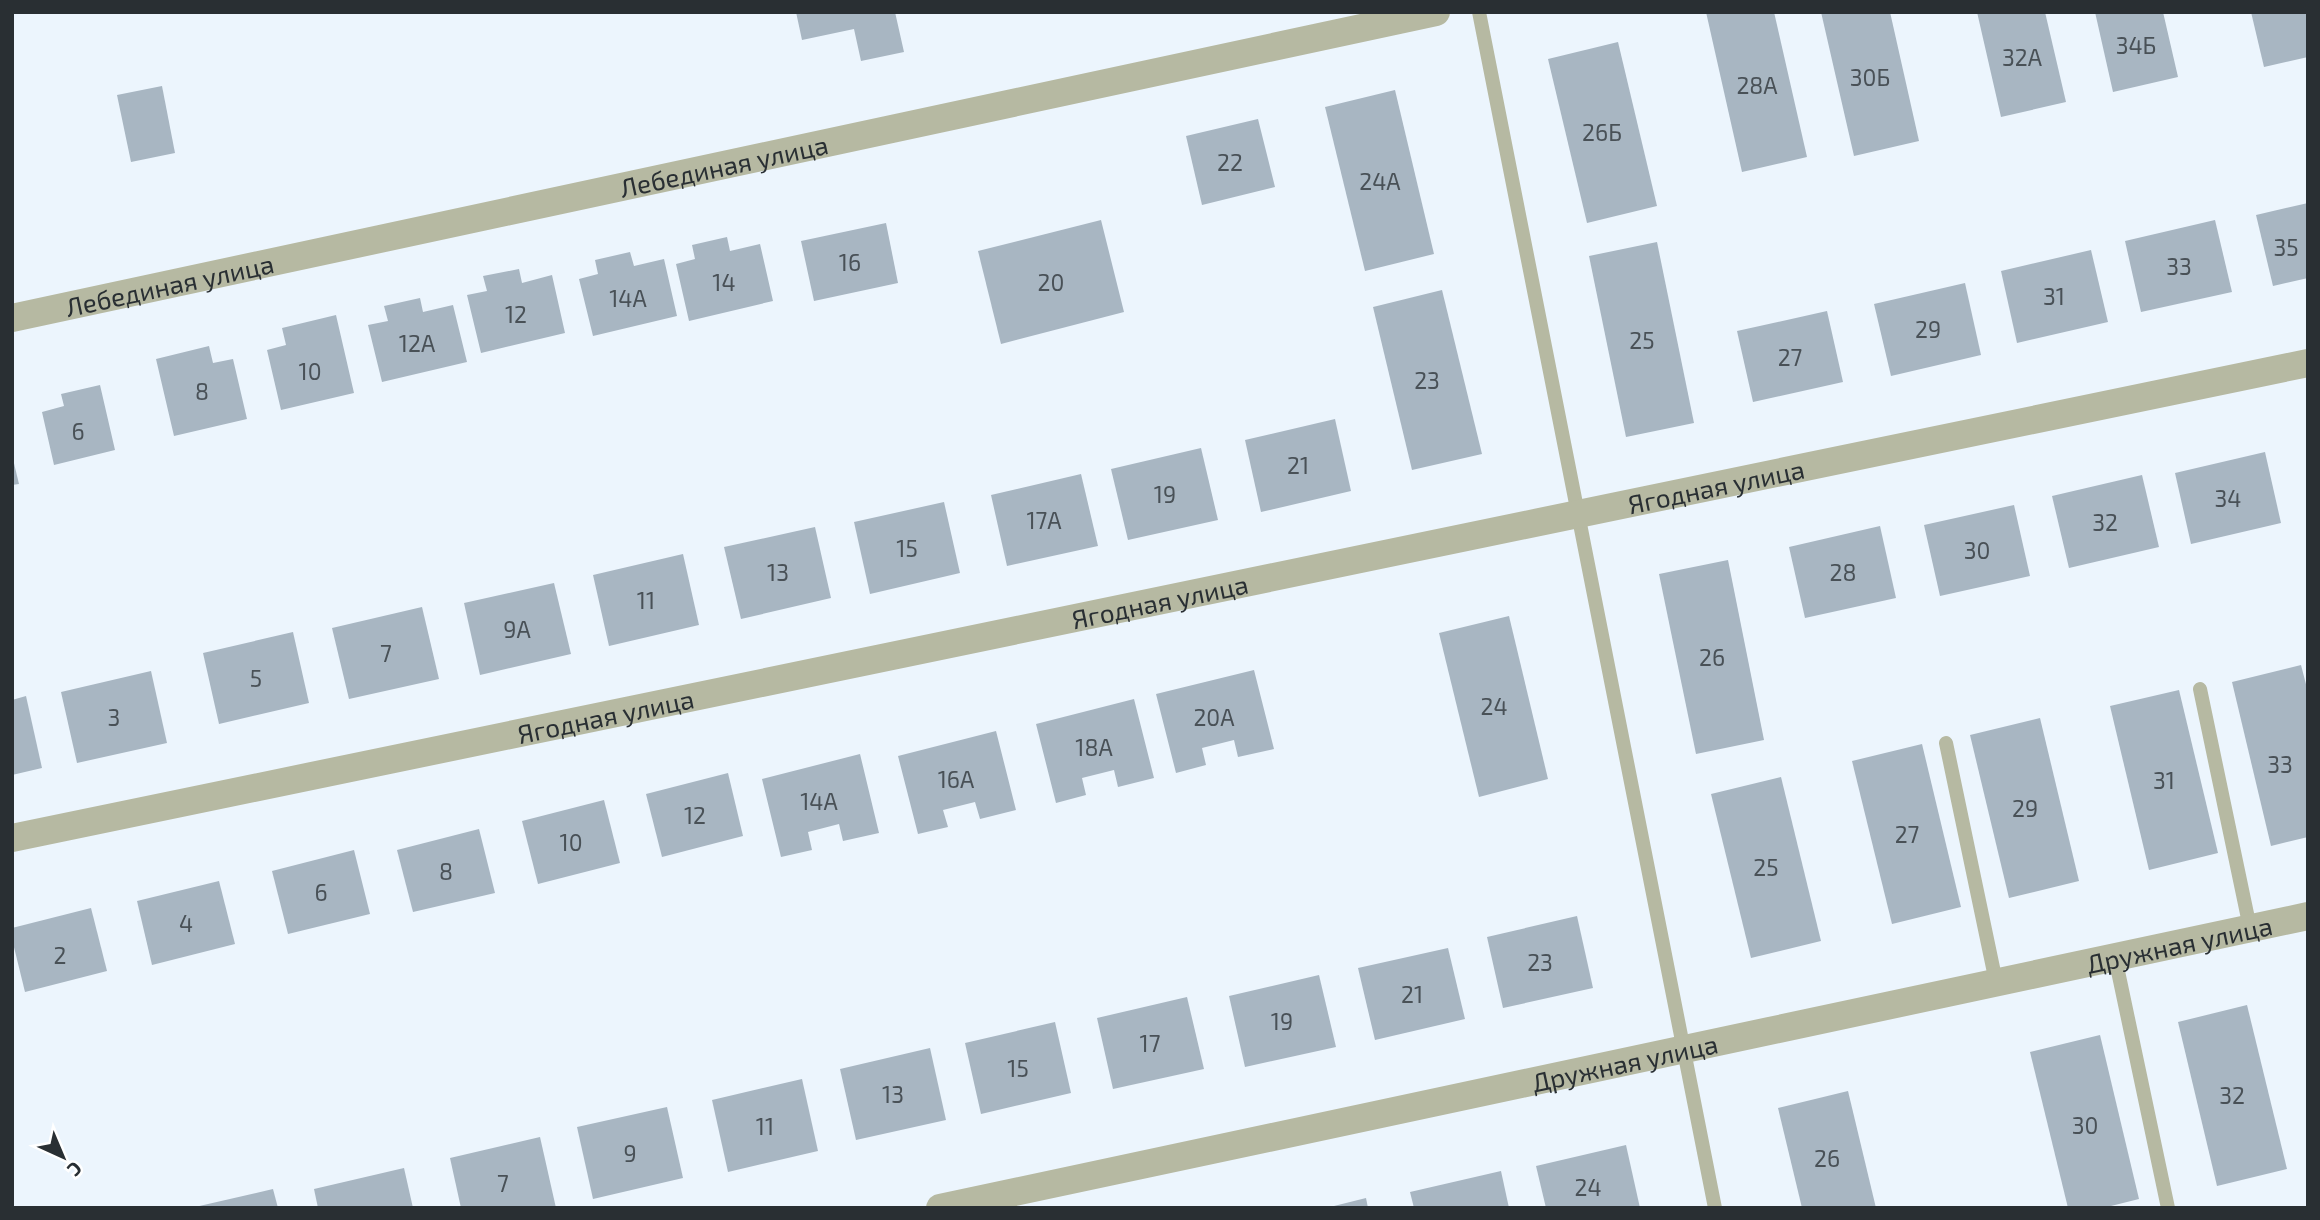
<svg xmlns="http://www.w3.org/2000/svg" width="2320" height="1220" font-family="'Exo 2',sans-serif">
<rect width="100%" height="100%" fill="#ecf5fd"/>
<g fill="#a8b6c2">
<polygon points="796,12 895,12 904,52 861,61 854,29 802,40"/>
<polygon points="1706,12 1774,12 1807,157 1742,172"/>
<polygon points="1821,12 1890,12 1919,141 1854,156"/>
<polygon points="1977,12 2045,12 2066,102 2001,117"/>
<polygon points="2095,12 2163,12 2178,77 2113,92"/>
<polygon points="2251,12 2308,12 2308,57 2264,67"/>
<polygon points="1618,42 1657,206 1587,223 1548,59"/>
<polygon points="162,86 175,153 131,162 117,95"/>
<polygon points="1395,90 1434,254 1365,271 1325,107"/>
<polygon points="1258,119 1275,187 1202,205 1186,136"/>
<polygon points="2308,203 2308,278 2273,286 2256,215"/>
<polygon points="1101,220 1124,312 1001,344 978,251"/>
<polygon points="2215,220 2232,292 2141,312 2125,241"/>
<polygon points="886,223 898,283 814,301 801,241"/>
<polygon points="727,237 730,251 760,244 773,301 689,321 676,264 695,259 692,245"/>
<polygon points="1657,242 1694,423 1626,437 1589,256"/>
<polygon points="2091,250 2108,322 2017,343 2001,271"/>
<polygon points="630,252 634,266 664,259 677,316 593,336 579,279 598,274 595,260"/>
<polygon points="519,269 522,283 552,275 565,333 481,353 467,295 487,291 483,276"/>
<polygon points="1965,283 1981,355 1891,376 1874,304"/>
<polygon points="1442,290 1482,454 1412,470 1373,307"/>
<polygon points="420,298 423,312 453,305 467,362 382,382 368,325 388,321 384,306"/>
<polygon points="1827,311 1843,382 1753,402 1737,331"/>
<polygon points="336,315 354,393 281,410 267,350 286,345 282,328"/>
<polygon points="209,346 213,363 233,359 247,419 174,436 156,359"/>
<polygon points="100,385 115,450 54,465 42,412 64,406 61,394"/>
<polygon points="1335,419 1351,491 1261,512 1245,440"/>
<polygon points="1201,448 1218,520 1128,540 1111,469"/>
<polygon points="2265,452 2281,523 2191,544 2175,473"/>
<polygon points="12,455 19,484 12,485"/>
<polygon points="1081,474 1098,546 1007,566 991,495"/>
<polygon points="2142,475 2159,547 2069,568 2052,496"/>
<polygon points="944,502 960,573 870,594 854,522"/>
<polygon points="2014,505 2030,576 1940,596 1924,525"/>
<polygon points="1880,526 1896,598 1805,618 1789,547"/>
<polygon points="815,527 831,598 741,619 724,547"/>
<polygon points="683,554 699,625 609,646 593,575"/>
<polygon points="1728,560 1764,740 1696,754 1659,574"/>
<polygon points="554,583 571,654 480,675 464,603"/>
<polygon points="422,607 439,679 349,699 332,628"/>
<polygon points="1509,616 1548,779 1479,797 1439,633"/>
<polygon points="293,632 309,703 219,724 203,653"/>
<polygon points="2301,665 2308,692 2308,837 2271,846 2232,682"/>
<polygon points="1254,670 1274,749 1238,757 1234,740 1202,748 1206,765 1176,773 1156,694"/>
<polygon points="151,671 167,743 77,763 61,692"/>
<polygon points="2179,690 2218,853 2149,870 2110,706"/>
<polygon points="26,696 42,768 12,775 12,700"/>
<polygon points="1134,699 1154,778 1118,787 1114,770 1082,778 1086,795 1056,803 1036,724"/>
<polygon points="2040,718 2079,881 2009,898 1970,735"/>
<polygon points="996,731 1016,810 980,819 975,802 943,810 948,827 918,834 898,756"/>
<polygon points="1922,744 1961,907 1892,924 1852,761"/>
<polygon points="860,754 879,833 843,841 839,824 808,832 812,850 781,857 762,779"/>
<polygon points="728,773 743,836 662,857 646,794"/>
<polygon points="1781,777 1821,941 1751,958 1711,794"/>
<polygon points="604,800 620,863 538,884 522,821"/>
<polygon points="479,829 495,893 413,912 397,850"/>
<polygon points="354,850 370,914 288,934 272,871"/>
<polygon points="219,881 235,944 152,965 137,901"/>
<polygon points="91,908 107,971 25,992 12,939 12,928"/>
<polygon points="1577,916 1593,988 1503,1008 1487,937"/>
<polygon points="1448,948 1465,1019 1375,1040 1358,968"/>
<polygon points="1319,975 1336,1047 1245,1067 1229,996"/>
<polygon points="1187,997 1204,1069 1113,1089 1097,1018"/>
<polygon points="2247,1005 2287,1169 2217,1186 2178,1022"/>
<polygon points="1055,1022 1071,1093 981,1114 965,1043"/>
<polygon points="2100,1035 2139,1199 2103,1208 2068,1208 2030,1052"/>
<polygon points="930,1048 946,1120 856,1140 840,1069"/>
<polygon points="802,1079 818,1151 728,1172 712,1100"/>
<polygon points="1848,1091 1876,1208 1802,1208 1778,1108"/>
<polygon points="667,1107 683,1178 593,1199 577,1127"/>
<polygon points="540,1137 556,1208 461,1208 450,1158"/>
<polygon points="1626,1145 1640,1208 1546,1208 1536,1166"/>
<polygon points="404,1168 413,1208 318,1208 314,1189"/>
<polygon points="1501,1171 1509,1208 1414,1208 1410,1192"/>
<polygon points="273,1189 278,1208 196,1208 195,1207"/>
<polygon points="1366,1198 1368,1208 1330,1208 1330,1207"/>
</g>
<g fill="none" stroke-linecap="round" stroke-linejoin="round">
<g stroke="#b6b9a2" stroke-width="14">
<polyline points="1479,12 1715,1208"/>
<polyline points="2200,689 2250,928"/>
<polyline points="1946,743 1996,982"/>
<polyline points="2115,957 2168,1208"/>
</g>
<g stroke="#b6b9a2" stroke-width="28">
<path id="s1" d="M12 318 1436 12"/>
<path id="s2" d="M12 838 2308 363"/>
<path id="s3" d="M940 1208 2308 916"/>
</g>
</g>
<g text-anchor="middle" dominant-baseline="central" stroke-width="5" stroke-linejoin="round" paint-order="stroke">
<g font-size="23" fill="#495157">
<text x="2136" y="45">34Б</text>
<text x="2022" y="57">32А</text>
<text x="1870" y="77">30Б</text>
<text x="1757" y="85">28А</text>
<text x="1602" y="132">26Б</text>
<text x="1230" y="162">22</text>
<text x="1380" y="181">24А</text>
<text x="2286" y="247">35</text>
<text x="850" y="262">16</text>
<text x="2179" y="266">33</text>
<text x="724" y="282">14</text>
<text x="1051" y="282">20</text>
<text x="2054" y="296">31</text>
<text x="628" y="298">14А</text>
<text x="516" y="314">12</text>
<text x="1928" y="329">29</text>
<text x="1642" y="340">25</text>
<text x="417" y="343">12А</text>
<text x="1790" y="357">27</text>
<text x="310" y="371">10</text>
<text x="1427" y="380">23</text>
<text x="202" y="391">8</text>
<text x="78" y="431">6</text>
<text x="1298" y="465">21</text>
<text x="1165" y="494">19</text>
<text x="2228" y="498">34</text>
<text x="1044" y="520">17А</text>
<text x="2105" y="522">32</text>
<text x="907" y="548">15</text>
<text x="1977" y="550">30</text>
<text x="778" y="572">13</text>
<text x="1843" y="572">28</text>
<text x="646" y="600">11</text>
<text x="517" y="629">9А</text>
<text x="386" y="653">7</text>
<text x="1712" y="657">26</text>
<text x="256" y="678">5</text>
<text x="1494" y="706">24</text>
<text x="114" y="717">3</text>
<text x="1214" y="717">20А</text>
<text x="1094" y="747">18А</text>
<text x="2280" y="764">33</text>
<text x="956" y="779">16А</text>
<text x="2164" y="780">31</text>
<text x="819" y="801">14А</text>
<text x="2025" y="808">29</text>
<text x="695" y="815">12</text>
<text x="1907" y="834">27</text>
<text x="571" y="842">10</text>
<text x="1766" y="867">25</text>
<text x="446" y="871">8</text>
<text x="321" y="892">6</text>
<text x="186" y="923">4</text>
<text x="60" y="955">2</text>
<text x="1540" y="962">23</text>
<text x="1412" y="994">21</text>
<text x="1282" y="1021">19</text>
<text x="1150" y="1043">17</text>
<text x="1018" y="1068">15</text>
<text x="893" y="1094">13</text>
<text x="2232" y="1095">32</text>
<text x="2085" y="1125">30</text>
<text x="765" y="1126">11</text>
<text x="630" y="1153">9</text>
<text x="1827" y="1158">26</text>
<text x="503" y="1183">7</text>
<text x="1588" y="1187">24</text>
</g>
<g font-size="26" fill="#292f33" stroke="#fff">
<text stroke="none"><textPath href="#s1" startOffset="728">Лебединая улица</textPath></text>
<text stroke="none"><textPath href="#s1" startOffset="161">Лебединая улица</textPath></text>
<text stroke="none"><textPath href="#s2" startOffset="1740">Ягодная улица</textPath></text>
<text stroke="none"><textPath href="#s2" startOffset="1172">Ягодная улица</textPath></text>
<text stroke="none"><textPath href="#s2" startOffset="606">Ягодная улица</textPath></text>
<text stroke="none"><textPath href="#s3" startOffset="1267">Дружная улица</textPath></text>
<text stroke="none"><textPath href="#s3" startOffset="700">Дружная улица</textPath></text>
</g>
</g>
<rect width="2320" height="1220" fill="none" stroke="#292f33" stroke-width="28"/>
<g transform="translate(63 1157) rotate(136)" stroke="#ffffff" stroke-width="5" paint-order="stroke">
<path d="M0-5L12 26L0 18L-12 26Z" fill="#292f33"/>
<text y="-10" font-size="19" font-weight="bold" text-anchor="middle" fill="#292f33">С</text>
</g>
</svg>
